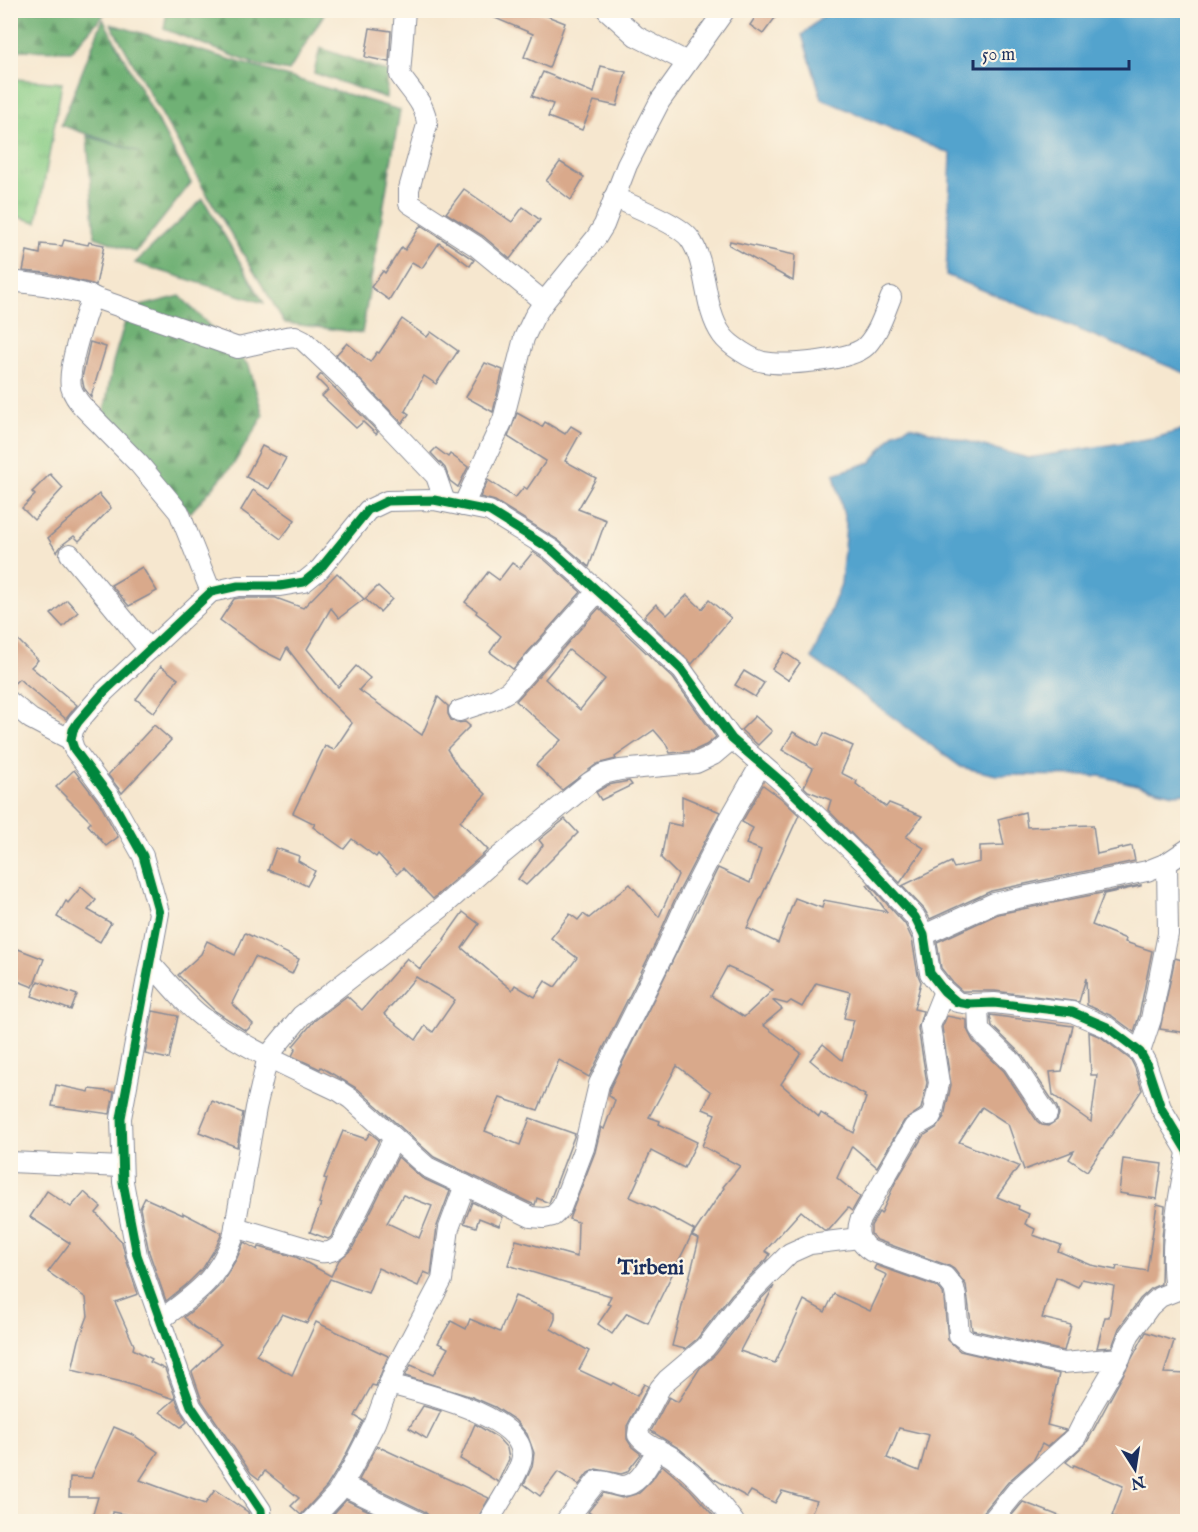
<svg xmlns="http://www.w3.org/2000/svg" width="1198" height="1532" font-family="'IM FELL English',serif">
<defs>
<pattern id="grass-tufts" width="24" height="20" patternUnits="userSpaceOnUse" patternTransform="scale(1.5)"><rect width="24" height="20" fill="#8ace87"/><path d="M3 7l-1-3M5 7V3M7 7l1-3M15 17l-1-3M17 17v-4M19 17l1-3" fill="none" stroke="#76b177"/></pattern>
<pattern id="forest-firs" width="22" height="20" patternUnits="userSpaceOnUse" patternTransform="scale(1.5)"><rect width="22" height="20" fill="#6fb174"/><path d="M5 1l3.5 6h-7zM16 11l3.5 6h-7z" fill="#5a9062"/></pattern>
</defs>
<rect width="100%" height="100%" fill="#fcf5e5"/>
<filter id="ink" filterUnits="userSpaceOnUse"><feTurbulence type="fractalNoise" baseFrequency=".0167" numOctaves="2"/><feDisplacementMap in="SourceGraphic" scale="12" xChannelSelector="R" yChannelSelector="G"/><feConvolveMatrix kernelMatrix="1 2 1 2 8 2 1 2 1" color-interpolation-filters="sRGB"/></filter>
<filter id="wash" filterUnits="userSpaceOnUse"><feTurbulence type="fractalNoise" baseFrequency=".008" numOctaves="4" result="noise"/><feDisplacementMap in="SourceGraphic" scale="24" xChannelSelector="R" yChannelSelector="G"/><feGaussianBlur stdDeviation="1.35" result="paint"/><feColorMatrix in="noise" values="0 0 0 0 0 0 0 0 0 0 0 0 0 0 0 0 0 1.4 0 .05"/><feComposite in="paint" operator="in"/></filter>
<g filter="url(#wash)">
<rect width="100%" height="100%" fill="#f6e7cf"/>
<polygon fill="url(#grass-tufts)" stroke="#527e72" stroke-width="1.5" points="15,79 62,83 37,222 11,215 10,131"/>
<g fill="url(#forest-firs)" stroke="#457069" stroke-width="1.5">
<polygon points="11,10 107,10 107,11 71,51 11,50"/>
<polygon points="167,11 167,10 326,11 289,71 257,65 164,29"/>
<polygon points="103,19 191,183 136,252 95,237 87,136 139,152 61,125"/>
<polygon points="111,24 400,110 362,333 285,323 205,191"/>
<polygon points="320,48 388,72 386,98 314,73"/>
<polygon points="203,199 264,303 135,263"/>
<polygon points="180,296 249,366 263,416 233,465 190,513 103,419 113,362 129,309"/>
</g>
<g fill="#53a3cd" stroke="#376996" stroke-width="1.5">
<polygon points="830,10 1187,11 1187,374 946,275 951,154 822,99 802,35"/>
<polygon points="910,426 1028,458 1159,437 1187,428 1187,793 1173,794 1100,776 996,775 961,767 812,658 841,584 846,524 834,474 871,462 895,432"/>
</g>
<g id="blocks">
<g fill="#d9a98b" fill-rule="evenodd">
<polygon points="476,10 532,10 565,23 549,68 524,57 533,34"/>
<polygon points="760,10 781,10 763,34 750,25"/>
<polygon points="370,28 391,31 389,62 365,57"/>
<polygon points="601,66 626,72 617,106 594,101 582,130 548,117 553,104 532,96 543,72 594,93"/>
<polygon points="560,162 584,177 571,200 546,181"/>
<polygon points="464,189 512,222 523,207 540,220 510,259 483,236 446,213"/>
<polygon points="421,225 474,260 470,266 439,243 422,268 412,262 389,300 371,287 383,271 385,273 402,247 405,250"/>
<polygon points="64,240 88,245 89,242 104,245 96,285 47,273 23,271 27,251 40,254 41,244 62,246"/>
<polygon points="730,241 795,255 793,281 729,245"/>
<polygon points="402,319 427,337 431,332 458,351 436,384 424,376 405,411 409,414 402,423 336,355 347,343 370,362 377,352 379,353"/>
<polygon points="90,342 106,347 91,397 84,388 82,378"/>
<polygon points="485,363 503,370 493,412 466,397"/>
<polygon points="321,374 378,432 376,434 363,422 356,428 322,396 328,390 317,379"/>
<polygon points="517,413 542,427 545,422 565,434 571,426 581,432 565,461 596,478 578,509 606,520 589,567 558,540 495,501 480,497 488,480 515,498 524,487 527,489 546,461 508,437"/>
<polygon points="262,446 286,458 269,489 246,477"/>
<polygon points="436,448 448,457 450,454 468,467 458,487 450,481 445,468 431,453"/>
<polygon points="50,474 63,488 34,520 22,508 35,495 32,492"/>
<polygon points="253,490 295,520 281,539 241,510"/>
<polygon points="99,494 111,508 79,541 74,536 62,545 57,552 48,538"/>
<polygon points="533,552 545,560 581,592 513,669 490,652 501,636 487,624 488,622 476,613 477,611 465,602 488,572 499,580 512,563 520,568"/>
<polygon points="142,567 157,591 129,606 111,585"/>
<polygon points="337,573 364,599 339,618 331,608 307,649 338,687 356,666 370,678 359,690 422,735 438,697 448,706 448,714 451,720 457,723 465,722 470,726 447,749 458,767 486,794 460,821 488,850 433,899 403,868 397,874 378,854 376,857 352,839 344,849 313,827 315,824 293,813 325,746 334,750 352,723 322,693 287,648 281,660 258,648 220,620 234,599 239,598 276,598 303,608"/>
<polygon points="378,586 392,599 380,612 365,599"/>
<polygon points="687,595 702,609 709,600 731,618 692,664 644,617 656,604 667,615"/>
<polygon points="67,600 78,612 63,627 51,614"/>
<path d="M599 608 673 678 716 737 706 745 693 751 670 753 666 744 654 730 615 757 616 759 597 764 562 790 536 765 561 740 516 701ZM569 650 605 679 580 710 545 679Z"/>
<polygon points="10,632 38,660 31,667 77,705 66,719 19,679 10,687"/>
<polygon points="784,652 800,663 788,680 772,669"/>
<polygon points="161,666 178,679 154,713 136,699"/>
<polygon points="744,671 764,683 755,697 735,685"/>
<polygon points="755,716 772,731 758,745 741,730"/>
<polygon points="154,725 171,740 122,793 108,775"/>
<polygon points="793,732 818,746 824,733 853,746 841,773 857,781 856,784 886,807 889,803 922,816 906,837 924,848 900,883 828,810 831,800 808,791 804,787 813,768 782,750"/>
<polygon points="74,770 100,804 118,837 106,846 88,825 91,822 56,787"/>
<polygon points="629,781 632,785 601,800 596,792 608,785"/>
<path d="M763 785 781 798 799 815 747 928 778 943 795 898 822 908 824 900 887 912 867 885 869 884 905 924 912 939 918 975 921 982 914 1009 923 1011 918 1028 927 1083 921 1109 904 1121 877 1167 852 1146 837 1178 860 1197 852 1211 848 1208 829 1230H824L801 1211 765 1251 770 1254 767 1259 731 1295 697 1339 685 1349 672 1346 699 1239 692 1236 724 1188 723 1187 740 1166 702 1146 715 1114 703 1109 711 1092 677 1066 649 1117 660 1121 659 1124 697 1142 684 1168 651 1151 630 1197 654 1208 694 1230 648 1323 627 1313 612 1334 598 1324 611 1305 607 1304 611 1296 508 1265 516 1240 577 1257 578 1222 569 1219 595 1152 601 1127 604 1129 615 1100 609 1096 610 1088 718 868 750 883 761 850 746 844 753 828 742 822ZM727 967 752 978 773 990 744 1017 711 996ZM816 983 850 992 844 1018 854 1020 842 1060 823 1044 810 1060 828 1075 865 1095 864 1097 866 1098 854 1133 821 1113 819 1117 781 1084 801 1053 763 1025 782 1009 772 1000 787 1004 791 1001 802 1007Z"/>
<path d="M682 796 720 812 674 901 655 944 589 1077 559 1060 538 1110 500 1098 485 1131 520 1145 530 1118 575 1134 549 1203 537 1198 535 1205 528 1202 434 1157 358 1089 321 1067 320 1069 292 1056 296 1048 293 1046 314 1021 347 996 362 1010 407 958 420 969 445 940 444 939 463 912 479 924 462 948 512 990 515 985 535 997 545 981 555 987 577 958 551 938 570 914 578 920 583 914 589 918 630 884 659 917 678 875 661 858 668 823 682 826ZM416 977 455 1000 433 1032 425 1026 416 1040 384 1014Z"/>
<polygon points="1025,812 1027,827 1093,825 1097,854 1132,846 1135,861 991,891 930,919 924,909 902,886 951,862 954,868 980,862 980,846 1004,845 998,819"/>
<polygon points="565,819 578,833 526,885 518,879 543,845 539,840"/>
<polygon points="276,848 299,856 298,861 315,871 307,886 293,879 268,870"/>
<polygon points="1141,885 1141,886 1104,894 1092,925 1126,939 1125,942 1152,951 1139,1016 1134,1032 1112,1016 1087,1005 1086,978 1079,1002 995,991 962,991 953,983 941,968 937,942 998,914"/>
<polygon points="81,887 96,900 88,910 111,923 100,942 57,917 66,901 68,903"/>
<polygon points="245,933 299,959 292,974 255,957 232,1003 253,1024 246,1031 215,1011 178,975 201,954 207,941 235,955"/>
<polygon points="18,949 44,959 33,987 10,978 10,969"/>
<polygon points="1175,958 1188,962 1188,1033 1160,1029"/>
<polygon points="38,981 77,995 71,1010 32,996"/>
<polygon points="153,1011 178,1016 169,1059 145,1054"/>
<polygon points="990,1015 1073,1026 1062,1071 1050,1072 1053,1095 1091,1122 1097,1075 1091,1075 1089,1032 1101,1037 1131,1060 1135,1068 1142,1090 1087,1171 1069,1159 1074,1151 1024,1170 1008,1124 982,1107 959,1142 1019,1166 997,1197 1019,1206 1018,1209 1029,1214 1025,1224 1035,1229 1033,1235 1061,1245 1058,1251 1091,1265 1116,1270 1117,1266 1147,1271 1157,1204 1165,1206 1162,1238 1161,1284 1152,1288 1140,1299 1119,1328 1112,1347 1097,1348 1105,1317 1109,1317 1114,1286 1082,1279 1078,1287 1056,1277 1042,1318 1071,1325 1064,1351 972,1330 966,1285 954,1269 949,1266 877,1240 871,1234 871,1226 879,1212 881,1214 895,1183 923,1136 936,1128 944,1117 951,1085 942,1027 947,1016 967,1020 967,1029 973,1041 1004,1071 1037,1121 1042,1125 1048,1126 1057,1120 1059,1114 1057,1107 1023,1056 992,1026"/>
<polygon points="56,1085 89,1092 90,1089 114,1092 110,1114 52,1106"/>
<polygon points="212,1101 243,1113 237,1147 199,1132"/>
<polygon points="343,1131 366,1139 370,1133 379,1140 331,1237 328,1239 310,1232 321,1204 319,1203 327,1179 324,1178"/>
<path d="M398 1157 422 1178 450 1191 437 1226 431 1275 424 1272 418 1286 378 1268 368 1293 330 1279 307 1323 282 1314 256 1355 292 1375 316 1322 388 1356 376 1386 372 1385 355 1416 363 1421 342 1462 327 1486 301 1515 291 1506 299 1498 265 1471 259 1479 251 1473 202 1401 192 1372 221 1344 194 1327 184 1317 202 1303 222 1283 237 1258 244 1242 258 1250 259 1247 296 1257 331 1276 339 1260 352 1249ZM403 1195 432 1206 419 1238 387 1223Z"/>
<polygon points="1123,1159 1162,1164 1157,1199 1119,1193"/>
<polygon points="47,1191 71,1207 84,1192 101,1207 96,1213 122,1242 126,1259 138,1294 115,1302 134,1345 133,1349 152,1359 150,1362 165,1369 180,1410 187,1422 181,1427 160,1412 175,1399 122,1382 72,1370 79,1340 88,1316 86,1298 48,1272 70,1243 30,1217"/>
<polygon points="145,1198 183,1215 183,1213 222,1233 216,1247 203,1268 186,1285 166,1301 149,1252 140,1208"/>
<polygon points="472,1202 503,1217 499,1226 479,1218 476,1227 464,1223"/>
<path d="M876 1265 938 1287 943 1293 944 1299 948 1340 960 1351 1059 1374 1047 1425 1066 1430 1047 1447 1042 1444 1034 1459 1009 1481 982 1514 979 1521H807L817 1501 782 1491 775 1503 751 1491 747 1497 714 1479 680 1449 651 1431 669 1397 678 1402 700 1368 716 1354 749 1311 774 1286 740 1351 775 1363 804 1300 825 1312 834 1294 870 1311 887 1275 874 1269ZM899 1428 929 1435 919 1471 887 1458Z"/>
<polygon points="515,1296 555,1312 555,1319 551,1329 589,1351 579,1370 611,1385 613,1383 637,1396 644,1384 648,1386 627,1426 627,1439 632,1447 641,1454 627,1472 621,1474 596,1469 588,1473 579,1485 558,1472 540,1496 524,1484 532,1467 534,1453 527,1434 515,1420 495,1407 472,1397 405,1376 411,1365 433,1375 448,1348 438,1343 451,1321 466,1329 470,1319 500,1332"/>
<polygon points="1146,1332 1174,1341 1164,1373 1188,1374 1188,1521 1127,1521 1112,1516 1123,1486 1074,1465 1073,1467 1066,1462 1087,1442"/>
<polygon points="423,1406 441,1411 427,1439 409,1428"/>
<polygon points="475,1424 498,1438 507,1448 509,1459 498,1482 460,1459"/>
<polygon points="114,1427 133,1435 158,1452 140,1480 205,1504 215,1490 248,1512 250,1521 159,1521 112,1512 111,1521 91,1521 98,1497 69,1497 70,1477 91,1478"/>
<polygon points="377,1446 489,1498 476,1521 431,1521 429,1516 424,1511 359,1480"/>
<polygon points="662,1465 690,1489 718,1521 602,1521 588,1512 603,1493 622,1498 639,1493 652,1480"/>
<polygon points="346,1500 390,1521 327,1521"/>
<polygon points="1023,1502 1070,1520 1070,1521 1007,1521"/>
</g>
</g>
</g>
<g filter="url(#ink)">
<use href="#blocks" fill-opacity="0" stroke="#888b96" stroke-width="1.5"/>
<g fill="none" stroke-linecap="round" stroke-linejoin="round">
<g stroke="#888b96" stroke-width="22">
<g id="street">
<path d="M405 10 400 75C411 92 426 104 427 125L409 189V203L476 246 544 302"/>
<polyline points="607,10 636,36 687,62"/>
<path d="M614 197C632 206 680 224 690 239 708 264 703 309 722 335 729 345 752 360 764 362 785 366 851 361 866 346 879 332 884 314 891 297"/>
<polyline points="10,281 44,285 81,293 238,348 286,337 295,336 303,340 341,376 436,476 445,502"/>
<path d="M92 296C85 317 67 367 71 387 73 395 78 401 83 407L139 464 179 512 211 592"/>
<polyline points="463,506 503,420 524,338 534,317 544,302 596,238 604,225 627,165 660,101 725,10"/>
<polyline points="70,554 149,650"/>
<polyline points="10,702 31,719 71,740"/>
<polyline points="459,711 495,699 509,691 598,591"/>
<polyline points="924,935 994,903 1147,871 1167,863 1188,849"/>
<path d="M150 963C167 981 184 1004 205 1019 246 1049 293 1069 339 1091L351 1099 427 1167 531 1217 544 1218 553 1216 561 1208 584 1148 599 1084 666 949 685 906 728 822 761 764"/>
<path d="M944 991 930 1026 939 1083 933 1112 930 1118 914 1127 908 1137 860 1221C856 1233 859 1243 871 1251L945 1277 954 1288 956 1297 959 1335 967 1341 1063 1363 1120 1358"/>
<polyline points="978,1004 979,1028 983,1034 1013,1063 1047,1114"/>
<polyline points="1140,1052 1151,1019 1168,934 1167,863"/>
<polyline points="10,1162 122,1167"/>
<path d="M235 1227 320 1252C329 1253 334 1251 341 1244L394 1138"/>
<path d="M1175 1290C1168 1244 1179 1198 1187 1153"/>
<path d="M160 1320C195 1294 217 1280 233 1238L256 1108 268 1056 301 1016 441 908 494 861 589 783 603 774 620 770 696 763 713 755 732 739"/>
<path d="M389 1384C420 1393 523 1415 522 1456 521 1472 497 1506 488 1522"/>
<polyline points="342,1485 419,1522"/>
<polyline points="262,1522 261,1510 191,1406 137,1255 123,1182 121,1118 159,913 143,856 110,797 74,749 71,740 73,730 78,722 104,692 211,592 238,586 280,586 304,582 320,569 368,510 387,501 434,500 489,511 552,550 630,620 682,670 732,739 783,783 869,867 915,917 924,935 930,973 944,991 957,1002 969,1004 994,1003 1072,1012 1107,1027 1140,1052 1146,1063 1161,1108 1188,1153"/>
<polyline points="310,1522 337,1493 352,1468 375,1423 395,1369 442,1280 449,1228 465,1185"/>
<path d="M565 1522 597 1481C606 1480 613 1485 621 1486 640 1487 649 1462 658 1449"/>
<path d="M734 1522C715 1497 698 1477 673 1458 662 1450 646 1447 638 1435L639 1428 660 1388 667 1380 706 1347 740 1303 790 1253 810 1244 859 1238"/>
<polyline points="991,1522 1018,1489 1076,1437 1091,1407 1120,1358 1129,1335 1150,1306 1160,1297 1188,1286"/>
</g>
</g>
<use href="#street" stroke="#fff" stroke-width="20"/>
<g stroke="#fcf5e5" stroke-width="13">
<polyline id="cycleway" points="262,1522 261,1510 191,1406 137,1255 123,1182 121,1118 159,913 143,856 110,797 74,749 71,740 73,730 78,722 104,692 211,592 238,586 280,586 304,582 320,569 368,510 387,501 434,500 489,511 552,550 630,620 682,670 732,739 783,783 869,867 915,917 924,935 930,973 944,991 957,1002 969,1004 994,1003 1072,1012 1107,1027 1140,1052 1146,1063 1161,1108 1188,1153"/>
</g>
<use href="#cycleway" stroke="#00873e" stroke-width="9"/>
</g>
</g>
<g text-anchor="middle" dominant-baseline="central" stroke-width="4.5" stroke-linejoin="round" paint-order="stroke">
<g font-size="21" font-weight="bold" fill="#1b2f5e" stroke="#fcf5e5">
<text x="651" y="1268">Tirbeni</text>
</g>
</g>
<rect width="1198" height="1532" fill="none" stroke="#fcf5e5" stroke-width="36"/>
<g transform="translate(1135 1469) rotate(168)" stroke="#fcf5e5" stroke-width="4.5" paint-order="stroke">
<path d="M0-4.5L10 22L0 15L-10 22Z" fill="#1b2f5e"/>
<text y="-9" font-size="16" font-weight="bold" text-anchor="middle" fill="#1b2f5e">N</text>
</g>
<path d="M973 60v9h156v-9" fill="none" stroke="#1b2f5e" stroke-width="3"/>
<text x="982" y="60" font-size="18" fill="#1b2f5e" stroke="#fcf5e5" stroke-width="4.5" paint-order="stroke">50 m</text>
</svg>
